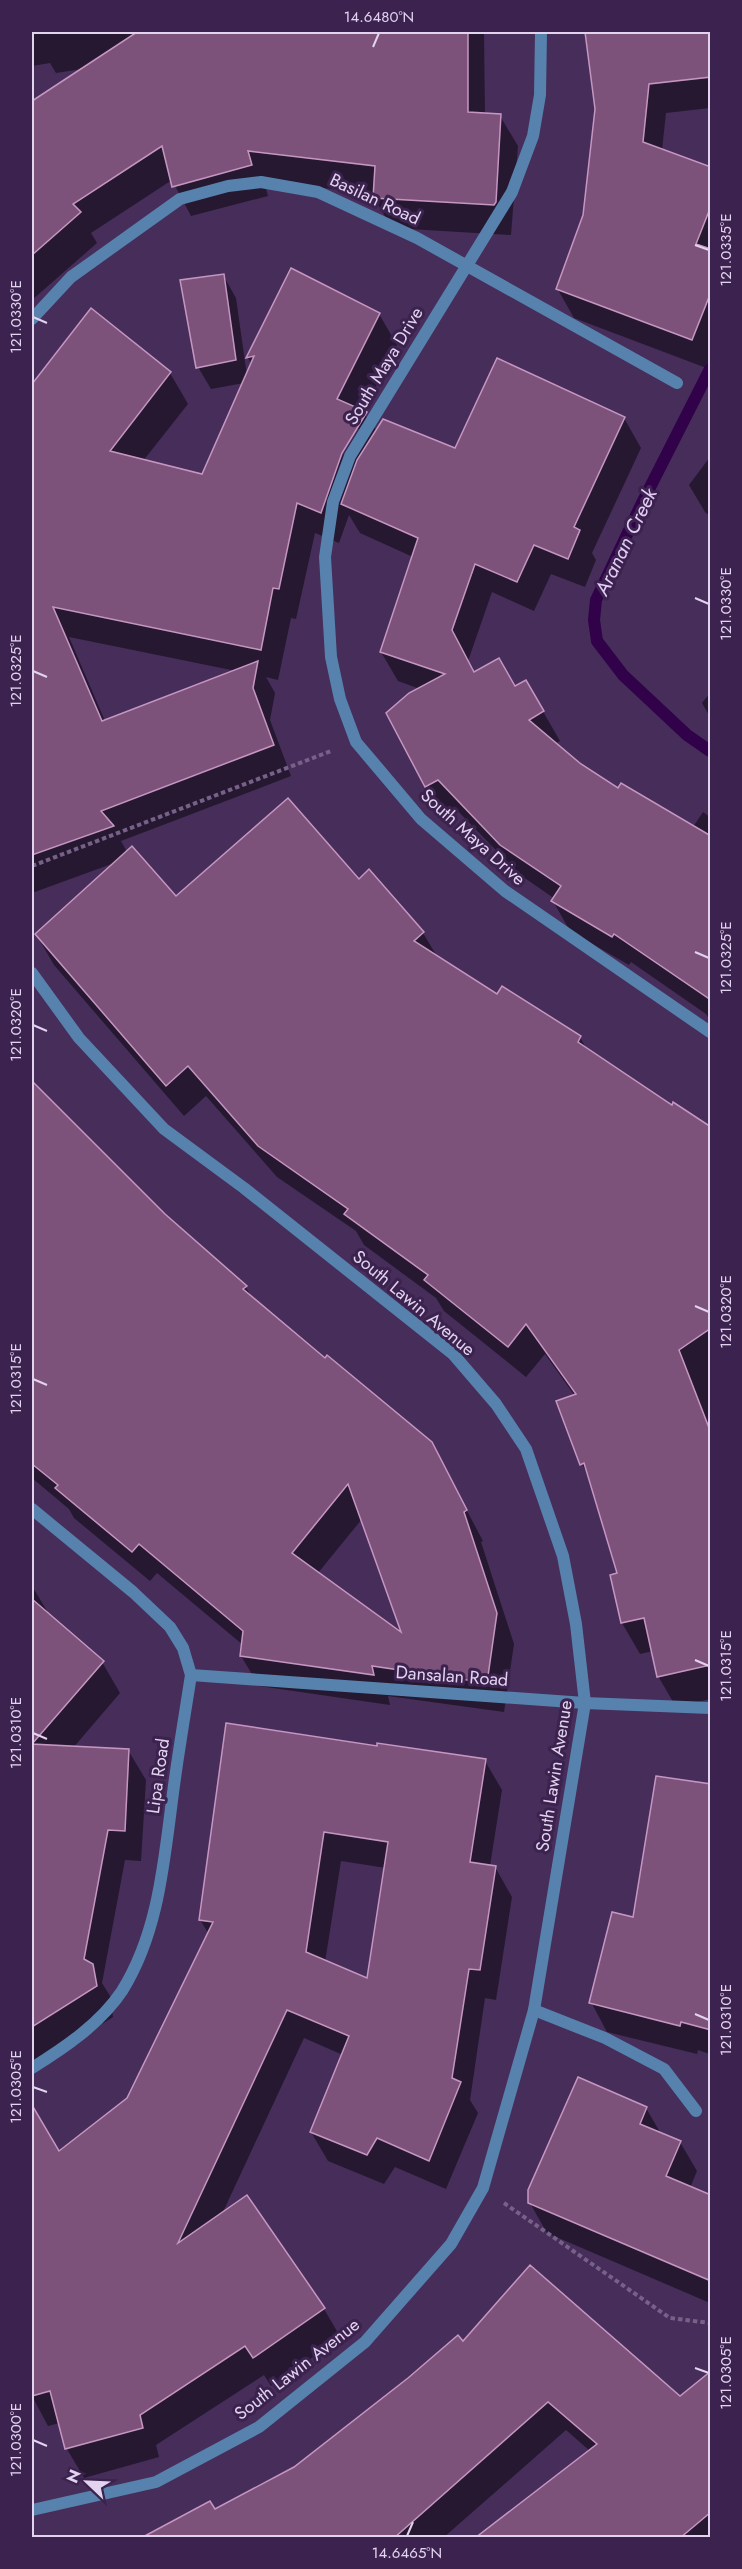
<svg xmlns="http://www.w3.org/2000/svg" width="742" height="2569" font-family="Jost,sans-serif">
<rect width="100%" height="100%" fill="#462d5a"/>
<g fill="#0007" fill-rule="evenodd">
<polygon points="32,32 484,32 485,115 500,116 518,146 511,235 392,228 374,198 375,194 264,181 268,196 191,216 172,180 91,233 97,243 32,300 32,103 82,69 56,73 50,63 32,66"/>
<polygon points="587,32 710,32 710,108 666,113 662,150 710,168 709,369 574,318 557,288 584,216 596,109"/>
<path d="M292 270 379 314 397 345 363 412 377 431 456 450 624 418 641 448 592 553 596 560 585 587 551 574 534 611 492 592 468 661 475 673 514 688 526 682 560 741 555 744 580 765 619 790 693 827 703 812 710 817V1020L706 1014 631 962 629 965 570 931 553 901 555 899 519 874 456 809 444 815 388 713 420 689 398 681 381 652 413 557 360 533 349 515 339 543 315 533 296 619 291 618 278 680 266 677 275 693 270 720 291 776 121 841 127 852 176 898 359 881 423 933 438 958 497 996 580 1037 587 1050 710 1130V1699L676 1707 658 1676 653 1651 640 1654 622 1623 612 1576 619 1575 590 1479 582 1464 575 1396 545 1354 526 1377 444 1311 436 1298 364 1245 356 1231 277 1177 206 1096 184 1116 54 965 36 934 117 862 32 893V387L92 310 170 373 188 404 143 461 203 476 244 383 211 389 198 367 223 275 236 298 247 376 252 365 248 358ZM355 429H359L340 460 337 459ZM69 637 236 671 105 721Z"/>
<polygon points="710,457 710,516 705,512 689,485"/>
<polygon points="710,693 710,717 702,703"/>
<path d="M32 1084 164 1215 245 1286 253 1299 325 1360 431 1443 483 1541 481 1542 514 1644 504 1712 388 1696 390 1705 259 1686 241 1656 243 1645 157 1573 150 1581 74 1518 69 1509 32 1478ZM362 1519 404 1636 318 1573Z"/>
<polygon points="32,1586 52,1619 102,1662 120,1693 73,1748 128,1750 146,1780 141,1861 125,1860 102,1983 110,1996 113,2017 32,2068"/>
<path d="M378 1748 485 1761 502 1790 490 1866 495 1867 512 1897 496 2000 485 1998 470 2100 478 2113 446 2189 395 2167 384 2184 328 2161 311 2132 343 2055 304 2038 222 2214 324 2309 341 2338 271 2386 264 2375 156 2445 159 2457 84 2478 67 2449 60 2423 48 2426 32 2396V2134L44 2128 59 2153 128 2099 209 1934 200 1920ZM341 1861 386 1868 368 1980 325 1962Z"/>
<polygon points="710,1785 710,2054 698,2050 697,2054 607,2032 591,2002 634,1919"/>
<polygon points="646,2108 661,2134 680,2142 697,2171 690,2188 710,2197 710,2303 547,2233 530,2203"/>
<polygon points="463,2344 680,2398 710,2373 710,2538 477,2538 590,2451 566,2430 443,2538 144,2538 215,2511 294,2469"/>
</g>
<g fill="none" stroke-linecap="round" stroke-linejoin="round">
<polyline stroke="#31014a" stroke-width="12" points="710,369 641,505 596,600 594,620 597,641 623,675 687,735 710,751"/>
</g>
<g fill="#7d527a" stroke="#c696c2" stroke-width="1.5" fill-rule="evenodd">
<polygon points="137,32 468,32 468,112 501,114 496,202 494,205 373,198 375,166 248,151 252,165 172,187 162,146 73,204 81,212 32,255 32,101"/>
<polygon points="585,32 711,32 711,77 649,84 643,142 711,167 711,206 696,244 711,249 711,292 692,340 556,289 583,215 595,109"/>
<polygon points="291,268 380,313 337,399 367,412 342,453 321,513 297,503 279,589 273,588 261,650 53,607 102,721 258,661 253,688 274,745 101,811 114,826 32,855 32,384 91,308 171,372 110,451 202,474 254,356 246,358"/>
<polygon points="224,274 236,360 196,368 180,280"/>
<polygon points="497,358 625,417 574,527 580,530 568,559 534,545 517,582 475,564 452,630 474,672 499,658 515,686 526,680 544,711 529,720 581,764 618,788 621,783 711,836 711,1000 614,934 612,937 551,901 561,886 500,845 438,780 425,787 386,713 409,693 445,674 380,652 418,538 341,504 357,460 383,419 455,448"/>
<polygon points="288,798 359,879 369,869 424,932 414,941 497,994 502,986 581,1036 578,1042 672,1105 673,1102 711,1127 711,1328 679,1350 711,1433 711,1665 657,1677 644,1618 621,1623 610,1575 617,1573 584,1463 580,1465 556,1401 576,1394 526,1324 508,1347 424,1280 428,1275 344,1214 348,1209 258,1146 188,1066 166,1086 35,934 132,846 176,896"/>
<path d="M32 1081 165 1214 247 1286 243 1289 325 1358 327 1355 432 1442 467 1510 464 1512 497 1613 487 1683 372 1666 374 1675 240 1656 243 1631 139 1544 132 1552 55 1488 58 1485 32 1464ZM348 1484 401 1632 292 1553Z"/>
<polygon points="32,1599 104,1661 32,1744 129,1749 125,1831 108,1830 84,1959 93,1964 97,1986 32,2027"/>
<path d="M226 1723 377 1746V1743L486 1759 470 1862 496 1866 480 1970 469 1969 452 2078 461 2082 429 2161 377 2138 367 2155 310 2132 349 2036 287 2010 178 2243 247 2195 325 2308 253 2358 245 2346 140 2415 143 2428 65 2449 50 2391 32 2396V2105L59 2151 127 2098 213 1922 199 1920ZM324 1832 388 1842 367 1978 306 1952Z"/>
<polygon points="656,1776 711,1784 711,2030 681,2022 680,2026 589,2003 612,1912 633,1917"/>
<polygon points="578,2077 647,2107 640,2124 681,2141 666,2176 711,2195 711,2281 528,2203 528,2190"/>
<polygon points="530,2265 680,2396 711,2371 711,2512 680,2538 475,2538 597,2444 548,2402 394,2538 141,2538 210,2501 215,2509 294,2467 408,2378 458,2335 463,2341"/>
</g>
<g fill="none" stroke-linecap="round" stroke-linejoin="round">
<g stroke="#776189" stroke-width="4" stroke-dasharray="4.5 3" stroke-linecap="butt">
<polyline points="32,866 331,751"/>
<polyline points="504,2203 670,2318 710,2323"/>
</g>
<polyline stroke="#5782ad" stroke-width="12" points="534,2010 605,2038 664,2069 696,2111"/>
<g stroke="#5782ad" stroke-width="12">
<polyline points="541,32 540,95 533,136 512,192 350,456 333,502 325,557 331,657 340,699 356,742 421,819 505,891 710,1032"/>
<polyline points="32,319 71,277 180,199 228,186 261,182 318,192 417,238 677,383"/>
<polyline points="32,973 79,1038 164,1129 244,1188 453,1354 496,1404 526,1449 563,1556 576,1624 585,1703 534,2010 483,2188 451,2244 365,2342 259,2427 156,2482 32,2510"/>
<path d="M32 1509 133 1592 170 1627 183 1648 191 1675C185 1714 178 1754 173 1793 164 1860 159 1932 122 1991 100 2024 64 2048 32 2068"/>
<polyline points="191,1675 585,1703 710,1708"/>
</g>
</g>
<path fill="none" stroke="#e2d3ef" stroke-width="2" d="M373 47 379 33M695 245 709 250M33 317 47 323M695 598 709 604M33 671 47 677M695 952 709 958M33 1025 47 1031M695 1306 709 1312M33 1379 47 1385M695 1660 709 1666M33 1733 47 1739M695 2014 709 2020M33 2087 47 2092M695 2368 709 2373M33 2440 47 2446M407 2536 413 2522"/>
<g text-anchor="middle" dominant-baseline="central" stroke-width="6" stroke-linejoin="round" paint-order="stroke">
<g font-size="18" fill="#e2d3ef" stroke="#3c224e">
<text transform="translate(375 199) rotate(25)">Basilan Road</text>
<text transform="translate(384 366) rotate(-59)">South Maya Drive</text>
<text transform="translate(473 837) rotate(42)">South Maya Drive</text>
<text transform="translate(414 1303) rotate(40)">South Lawin Avenue</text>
<text transform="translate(452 1676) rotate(4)">Dansalan Road</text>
<text transform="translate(158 1776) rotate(-82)">Lipa Road</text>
<text transform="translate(554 1776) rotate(-81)">South Lawin Avenue</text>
<text transform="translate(297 2369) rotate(-38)">South Lawin Avenue</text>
</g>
<g font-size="20" font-style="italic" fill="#e2ccf5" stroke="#3c224e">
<text transform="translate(626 542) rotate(-64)">Aranan Creek</text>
</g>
</g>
<rect width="742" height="2569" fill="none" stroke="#3c224e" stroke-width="66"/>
<g transform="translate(87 2482) rotate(293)" stroke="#3c224e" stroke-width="4.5" paint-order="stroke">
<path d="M0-4.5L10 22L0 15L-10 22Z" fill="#e2d3ef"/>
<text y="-9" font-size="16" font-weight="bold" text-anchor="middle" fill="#e2d3ef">N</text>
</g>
<rect x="33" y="33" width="676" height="2503" fill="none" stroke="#e2d3ef" stroke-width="2"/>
<g font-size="15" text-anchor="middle" fill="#e2d3ef">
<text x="379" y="22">14.6480°N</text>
<text transform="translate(726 250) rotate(-90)" y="5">121.0335°E</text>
<text transform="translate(16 317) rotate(-90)" y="5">121.0330°E</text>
<text transform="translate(726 604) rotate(-90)" y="5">121.0330°E</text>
<text transform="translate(16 671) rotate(-90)" y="5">121.0325°E</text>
<text transform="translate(726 958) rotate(-90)" y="5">121.0325°E</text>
<text transform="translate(16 1025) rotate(-90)" y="5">121.0320°E</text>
<text transform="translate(726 1312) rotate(-90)" y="5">121.0320°E</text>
<text transform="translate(16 1379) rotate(-90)" y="5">121.0315°E</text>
<text transform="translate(726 1666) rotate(-90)" y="5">121.0315°E</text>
<text transform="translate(16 1733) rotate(-90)" y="5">121.0310°E</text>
<text transform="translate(726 2020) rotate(-90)" y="5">121.0310°E</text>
<text transform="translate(16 2087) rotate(-90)" y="5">121.0305°E</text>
<text transform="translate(726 2373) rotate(-90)" y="5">121.0305°E</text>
<text transform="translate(16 2440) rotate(-90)" y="5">121.0300°E</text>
<text x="407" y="2558">14.6465°N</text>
</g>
</svg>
